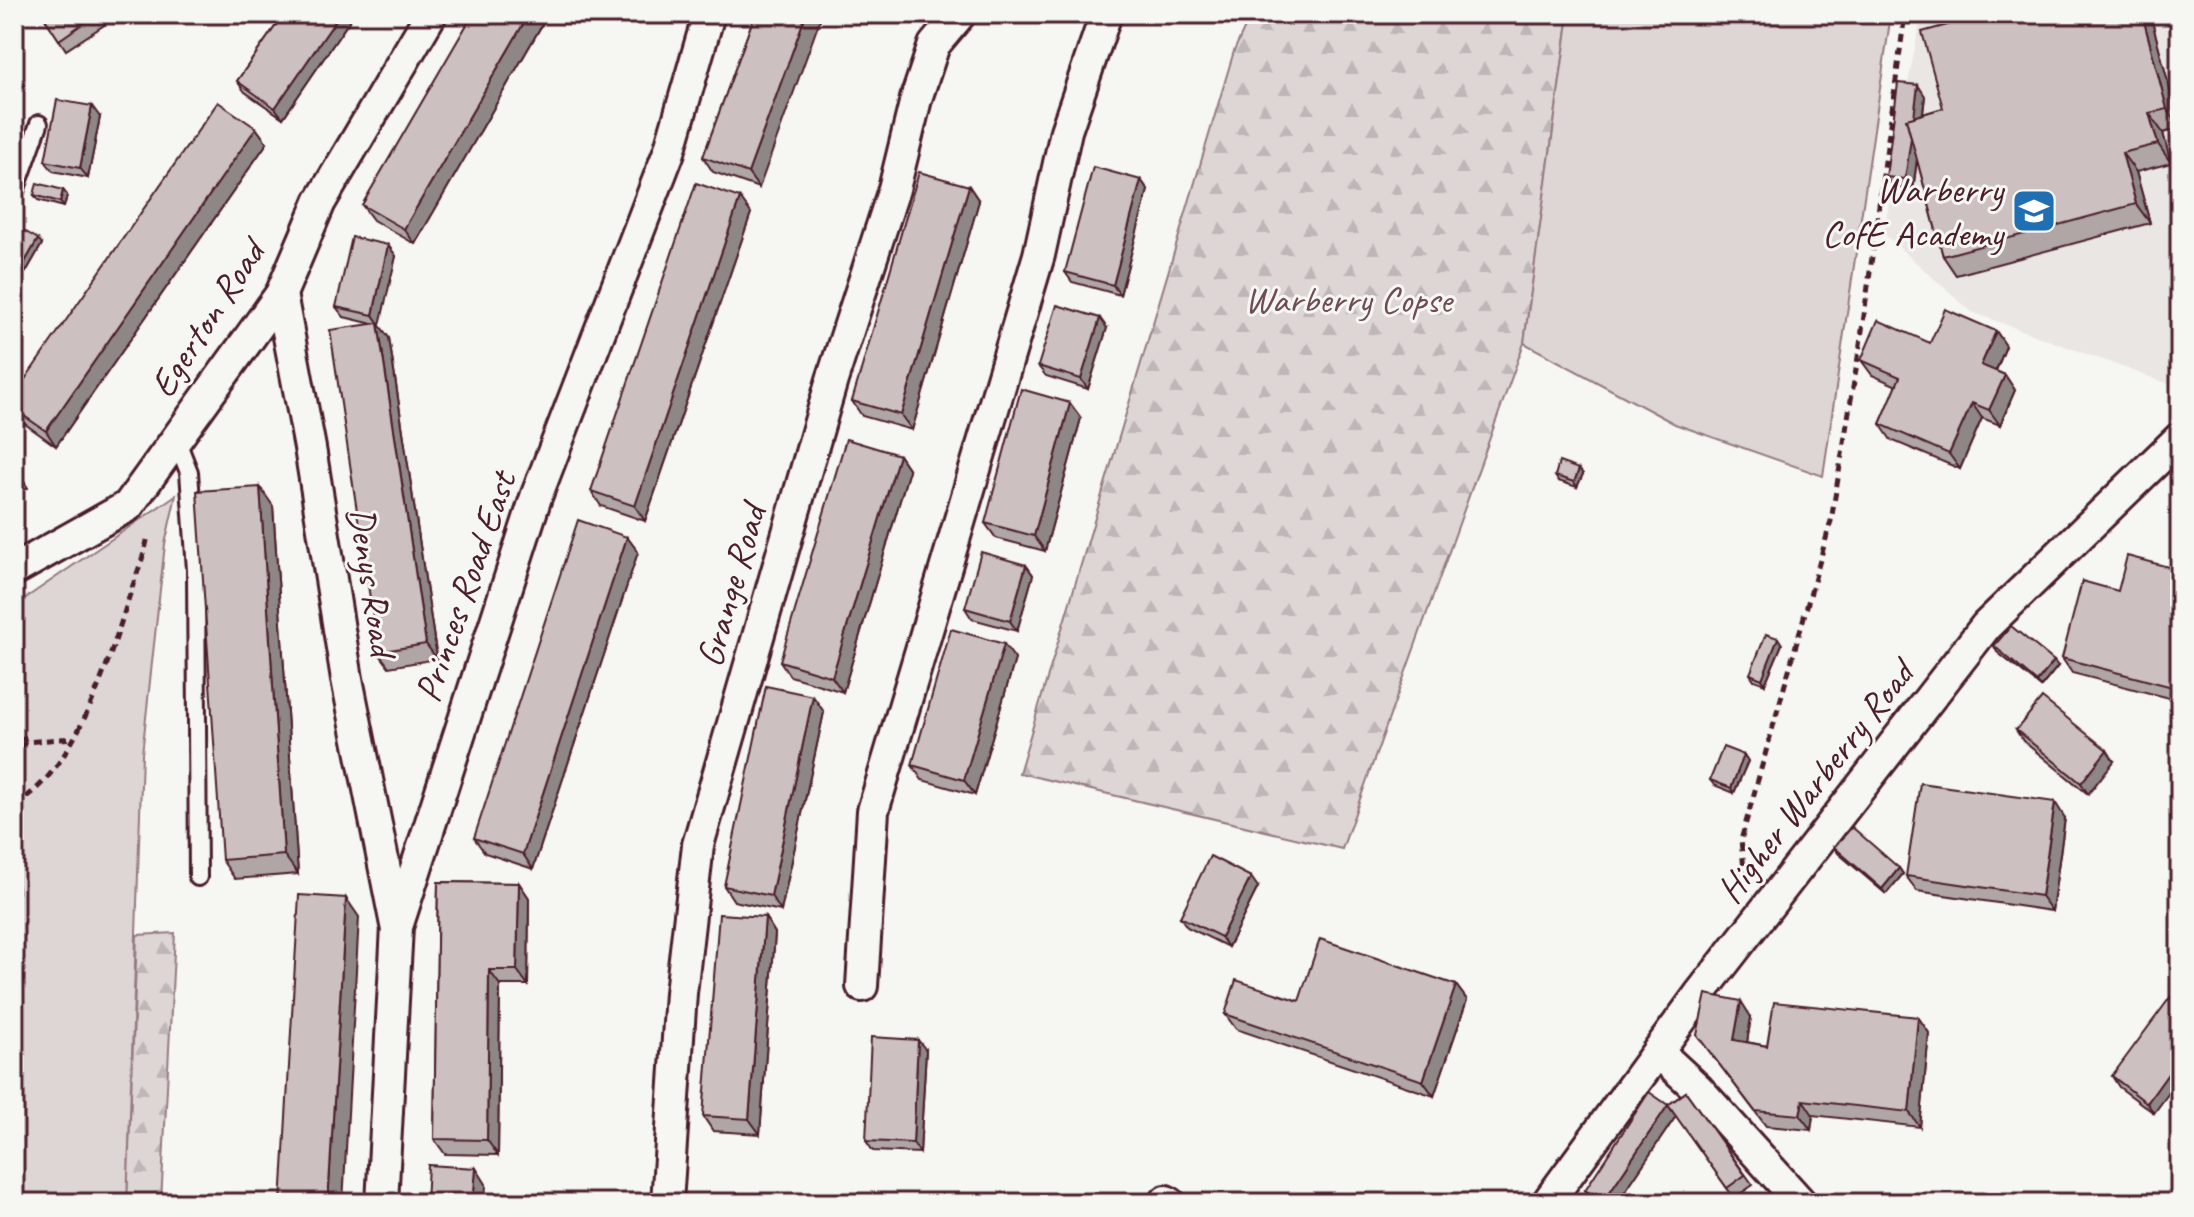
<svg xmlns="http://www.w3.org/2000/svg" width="2194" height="1217" font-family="Caveat,sans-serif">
<defs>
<pattern id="forest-firs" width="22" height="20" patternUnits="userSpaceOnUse" patternTransform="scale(2)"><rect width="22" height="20" fill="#ddd6d5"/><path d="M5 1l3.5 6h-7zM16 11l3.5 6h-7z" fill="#bfb7b7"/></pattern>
</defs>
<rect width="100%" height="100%" fill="#f6f6f2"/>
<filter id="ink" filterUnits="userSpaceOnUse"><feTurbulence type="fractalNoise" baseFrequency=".0125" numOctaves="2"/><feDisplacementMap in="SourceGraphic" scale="16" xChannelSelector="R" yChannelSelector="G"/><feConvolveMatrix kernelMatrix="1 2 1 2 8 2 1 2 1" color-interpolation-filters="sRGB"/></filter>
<g filter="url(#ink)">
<polygon fill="#e9e6e3" points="1922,14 2176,14 2180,33 2180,388 1972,312 1884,234 1906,93"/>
<g fill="url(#forest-firs)" stroke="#947a80" stroke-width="2">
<polygon points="1251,14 1569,14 1524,343 1342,849 1019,773 1234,51"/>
<polygon points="175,933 161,1203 127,1203 137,935"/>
</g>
<g fill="#ddd6d5" stroke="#947a80" stroke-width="2">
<polygon points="1569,14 1891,14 1823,476 1675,424 1524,343"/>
<polygon points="176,495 165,544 142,754 127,1203 14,1203 14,606"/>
</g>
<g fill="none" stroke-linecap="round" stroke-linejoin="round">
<g stroke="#4a1f2b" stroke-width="22">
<g id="service">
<polyline points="14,194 39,124"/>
<polyline points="176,439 189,472 196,570 198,877"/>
</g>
</g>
<g stroke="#4a1f2b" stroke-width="36">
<g id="minor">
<polyline points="281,294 310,448 347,679 396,925"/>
<polyline points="14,570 128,506 281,294 320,202 431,14"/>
<polyline points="862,986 873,811 1039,255 1066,131 1106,14"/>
<polyline points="1658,1052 1698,1089 1801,1203"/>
<polyline points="1166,1201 1170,1203"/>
<polyline points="382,1203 397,927 536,497 669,152 709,14"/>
<polyline points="667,1203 681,993 698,845 832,380 894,189 916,99 934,45 960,14"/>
<polyline points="1547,1203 1699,995 1986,626 2180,438"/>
</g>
</g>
<g stroke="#4a1f2b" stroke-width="5" stroke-dasharray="8 6" stroke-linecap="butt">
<polyline points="14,726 22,732 25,742"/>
<polyline points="14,760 25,742 73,738"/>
<path d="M14 804C75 775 111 655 130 594 136 575 145 555 148 535"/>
<polyline points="14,858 17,900 14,906"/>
<polyline points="1745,879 1741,840 1831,521 1860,345 1905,14"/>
</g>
<use href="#service" stroke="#f6f6f2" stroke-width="16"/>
<use href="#minor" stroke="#f6f6f2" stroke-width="30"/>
</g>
<g fill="#afa6a5" stroke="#4a1f2b" stroke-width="2">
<polygon points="42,14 121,14 66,50"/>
<polygon points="284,14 354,14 283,118 245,92 237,81"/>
<polygon points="755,14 759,188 713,172 703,157"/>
<polygon points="2150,14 2180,128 2163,133 2171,163 2136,172 2150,223 1956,275 1943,256 1917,160 1913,190 1893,187 1886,177 1925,96 1923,114 1943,108"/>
<polygon points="547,16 415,244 373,220 362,205"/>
<polygon points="100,117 88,178 53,171 45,161"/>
<polygon points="256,128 267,143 56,446 18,419 14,414 14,395"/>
<polygon points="1141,180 1148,190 1120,295 1072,282 1065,272"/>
<polygon points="969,186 979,201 912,430 862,416 852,401"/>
<polygon points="63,190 67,195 64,207 38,200 34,195"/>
<polygon points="751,213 645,521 601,506 591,491"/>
<polygon points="14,230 42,244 26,272 14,265"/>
<polygon points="388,245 396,256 379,325 389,338 437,659 389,667 378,652 373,324 344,317 336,307"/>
<polygon points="1107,328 1088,389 1046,376 1038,366"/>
<polygon points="1996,331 2006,346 1996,371 2005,375 2015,390 2000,425 1982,418 1960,469 1891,440 1880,424 1897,386 1872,375 1861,360 1930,343"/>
<polygon points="1081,418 1045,551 996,538 985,523"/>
<polygon points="2180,439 2180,465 2171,453"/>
<polygon points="899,455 909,470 843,692 790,676 780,661"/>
<polygon points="14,466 28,488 14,496"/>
<polygon points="1583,474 1577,487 1558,481 1555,476"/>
<polygon points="273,506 298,874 235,879 222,860"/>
<polygon points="627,537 638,552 533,869 485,853 474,838"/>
<polygon points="1026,565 1033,575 1017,631 972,619 965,608"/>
<polygon points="2180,570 2180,701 2072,673 2062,658 2118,591"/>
<polygon points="1782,644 1765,684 1754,680 1750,674"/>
<polygon points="1994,646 2058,666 2041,687 1997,652"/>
<polygon points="1015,659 975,795 922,780 912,765"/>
<polygon points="824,712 781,911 734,901 724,886"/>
<polygon points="2016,730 2114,761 2088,794 2023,741"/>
<polygon points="1744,755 1748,761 1734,793 1714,785 1710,780"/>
<polygon points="2065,818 2052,911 1917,891 1906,876"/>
<polygon points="1834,847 1899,868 1903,874 1886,894 1838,853"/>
<polygon points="438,882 519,883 529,898 528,985 500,985 498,1155 445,1154 434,1139"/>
<polygon points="1258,887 1228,947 1187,927 1180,917"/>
<polygon points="765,917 775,933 760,1134 713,1131 703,1116"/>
<polygon points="1456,985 1467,1000 1434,1096 1236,1029 1225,1014 1299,1001"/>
<polygon points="2180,990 2154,1113 2119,1087 2112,1076"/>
<polygon points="1751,1017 1747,1042 1767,1046 1918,1017 1929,1033 1920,1127 1813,1115 1811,1130 1766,1126 1697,1035"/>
<polygon points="926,1050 920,1153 873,1151 866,1141"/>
<polygon points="1686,1092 1753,1185 1734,1198 1676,1116 1617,1203 1596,1203 1593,1201 1585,1190 1668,1105"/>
</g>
<g fill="#8f8786" stroke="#4a1f2b" stroke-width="2">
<polygon points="340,14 354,14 283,118 275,108"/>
<polygon points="529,14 545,14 547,16 415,244 404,229"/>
<polygon points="806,14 822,14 759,188 748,173"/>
<polygon points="2142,14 2150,14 2180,127 2167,109"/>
<polygon points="1918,85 1925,96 1913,190 1905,179"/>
<polygon points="92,106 100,117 88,178 80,168"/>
<polygon points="2149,113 2163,133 2171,163 2158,144"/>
<polygon points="256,128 267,143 56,446 46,431"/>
<polygon points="2122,153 2136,172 2150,223 2136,204"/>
<polygon points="1141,180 1148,190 1120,295 1113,285"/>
<polygon points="969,186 979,201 912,430 901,415"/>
<polygon points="63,190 67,195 64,207 60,202"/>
<polygon points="740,198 751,213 645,521 635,506"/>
<polygon points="38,239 42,244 26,272 22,267"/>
<polygon points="388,245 396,256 380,325 373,315"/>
<polygon points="1100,318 1107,328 1088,389 1081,379"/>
<polygon points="378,323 389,338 437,659 426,644"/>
<polygon points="1996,331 2006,346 1992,380 1981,365"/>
<polygon points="2005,375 2015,390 2000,425 1989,410"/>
<polygon points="1070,403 1081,418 1045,551 1034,536"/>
<polygon points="1972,403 1982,418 1960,469 1949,454"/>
<polygon points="899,455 909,470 843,692 832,677"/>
<polygon points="1579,469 1583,474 1577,487 1574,482"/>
<polygon points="260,487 273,506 298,874 284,855"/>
<polygon points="627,537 638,552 533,869 523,854"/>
<polygon points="1026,565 1033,575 1017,631 1010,621"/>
<polygon points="1778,638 1782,644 1765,684 1762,679"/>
<polygon points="1004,644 1015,659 975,795 964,780"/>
<polygon points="2054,661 2058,666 2041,687 2037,682"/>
<polygon points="813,696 824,712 781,911 771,896"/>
<polygon points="2107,750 2114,761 2088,794 2081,783"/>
<polygon points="1744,755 1748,761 1734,793 1731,788"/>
<polygon points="2055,802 2065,818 2052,911 2041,896"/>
<polygon points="1899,868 1903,874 1886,894 1882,889"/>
<polygon points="1251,877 1258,887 1228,947 1221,937"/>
<polygon points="519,883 529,898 528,985 517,970"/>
<polygon points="346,898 359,917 343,1203 328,1203"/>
<polygon points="765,917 775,933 760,1134 749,1119"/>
<polygon points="489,970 500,985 498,1155 487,1140"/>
<polygon points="1456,985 1467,1000 1434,1096 1423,1081"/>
<polygon points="1741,1001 1751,1017 1745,1055 1734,1040"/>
<polygon points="1918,1017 1929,1033 1920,1127 1909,1112"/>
<polygon points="918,1040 926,1050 920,1153 913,1143"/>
<polygon points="2180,1057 2180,1078 2154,1113 2147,1103"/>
<polygon points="1803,1100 1813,1115 1811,1130 1800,1115"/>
<polygon points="1668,1105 1676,1116 1617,1203 1604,1203 1603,1202"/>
<polygon points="476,1168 486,1184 485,1203 473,1203"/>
</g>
<g fill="#ccc1c0" stroke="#4a1f2b" stroke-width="2">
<polygon points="42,14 97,14 59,40"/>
<polygon points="284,14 340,14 275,108 237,81"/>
<polygon points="473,14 529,14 404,229 362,205"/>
<polygon points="755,14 806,14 748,173 703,157"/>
<polygon points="1948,14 2142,14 2167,109 2149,113 2158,144 2122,153 2136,204 1943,256 1906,119 1943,108 1922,32 1951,24"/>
<polygon points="1898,83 1918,85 1914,117 1906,119 1911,138 1905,179 1886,177"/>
<polygon points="57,100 92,106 80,168 45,161"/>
<polygon points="218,102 256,128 46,431 14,409 14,395"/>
<polygon points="1093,167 1141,180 1113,285 1065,272"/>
<polygon points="919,172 969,186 901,415 852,401"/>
<polygon points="37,183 63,190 60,202 34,195"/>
<polygon points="696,183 740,198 635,506 591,491"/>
<polygon points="16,226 38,239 22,267 14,262 14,230"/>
<polygon points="352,237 388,245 373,315 336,307"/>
<polygon points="1057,305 1100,318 1081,379 1038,366"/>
<polygon points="1945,309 1996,331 1981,365 2005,375 1989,410 1972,403 1949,454 1880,424 1900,377 1861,360 1878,320 1930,343"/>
<polygon points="378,323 426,644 378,652 330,330"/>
<polygon points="1021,389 1070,403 1034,536 985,523"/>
<polygon points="846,439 899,455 832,677 780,661"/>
<polygon points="2180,439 2180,460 2171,453"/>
<polygon points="1559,462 1579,469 1574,482 1555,476"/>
<polygon points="260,487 284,855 222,860 197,491"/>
<polygon points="578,520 627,537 523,854 474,838"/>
<polygon points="981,552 1026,565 1010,621 965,608"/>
<polygon points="2127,556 2180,570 2180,689 2062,658 2082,581 2118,591"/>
<polygon points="2011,626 2054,661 2037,682 1994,646"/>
<polygon points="951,629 1004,644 964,780 912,765"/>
<polygon points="1766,634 1778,638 1762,679 1750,674"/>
<polygon points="766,686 813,696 771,896 724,886"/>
<polygon points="2042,698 2107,750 2081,783 2016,730"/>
<polygon points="1723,747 1744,755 1731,788 1710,780"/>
<polygon points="1920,783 2055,802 2041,896 1906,876"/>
<polygon points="1852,827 1899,868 1882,889 1834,847"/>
<polygon points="1210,856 1251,877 1221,937 1180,917"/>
<polygon points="438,882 519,883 517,970 489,970 487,1140 434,1139"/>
<polygon points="299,895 346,898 328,1203 281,1203"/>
<polygon points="719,914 765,917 749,1119 703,1116"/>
<polygon points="1320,939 1456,985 1423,1081 1225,1014 1236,980 1299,1001"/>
<polygon points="2177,988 2180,990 2180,1057 2147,1103 2112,1076"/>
<polygon points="1706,994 1741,1001 1734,1040 1767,1046 1774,1002 1918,1017 1909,1112 1803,1100 1800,1115 1755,1111 1697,1035"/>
<polygon points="871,1037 918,1040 913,1143 866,1141"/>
<polygon points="1649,1092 1668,1105 1686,1092 1745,1175 1727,1188 1668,1105 1603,1202 1585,1190"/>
<polygon points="428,1165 476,1168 473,1203 426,1203"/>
</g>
</g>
<defs>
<g id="school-square" transform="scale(2.3)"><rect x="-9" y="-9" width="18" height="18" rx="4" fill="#1f6fb2" stroke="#f6f6f2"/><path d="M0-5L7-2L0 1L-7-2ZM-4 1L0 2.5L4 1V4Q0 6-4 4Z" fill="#fff"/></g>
</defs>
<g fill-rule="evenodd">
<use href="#school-square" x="2034" y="211"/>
</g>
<g text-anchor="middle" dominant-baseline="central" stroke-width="6" stroke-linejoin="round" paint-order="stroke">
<g font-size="38" fill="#4a1f2b" stroke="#f6f6f2" text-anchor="end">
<text x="2003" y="189">Warberry<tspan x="2003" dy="44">CofE Academy</tspan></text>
</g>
<g font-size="38" fill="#6f4d56" stroke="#f6f6f2">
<text x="1348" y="299">Warberry Copse</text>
</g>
<g font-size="38" fill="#4a1f2b" stroke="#f6f6f2">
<text transform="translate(207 319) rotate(-57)">Egerton Road</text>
<text transform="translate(372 581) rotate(81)">Denys Road</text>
<text transform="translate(731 586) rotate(-74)">Grange Road</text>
<text transform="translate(465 587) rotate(-71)">Princes Road East</text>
<text transform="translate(1815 782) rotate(-52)">Higher Warberry Road</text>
</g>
</g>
<rect width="2194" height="1217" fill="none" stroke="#f6f6f2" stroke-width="48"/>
<rect x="24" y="24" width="2146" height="1169" fill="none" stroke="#4a1f2b" stroke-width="3" filter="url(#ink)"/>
</svg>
